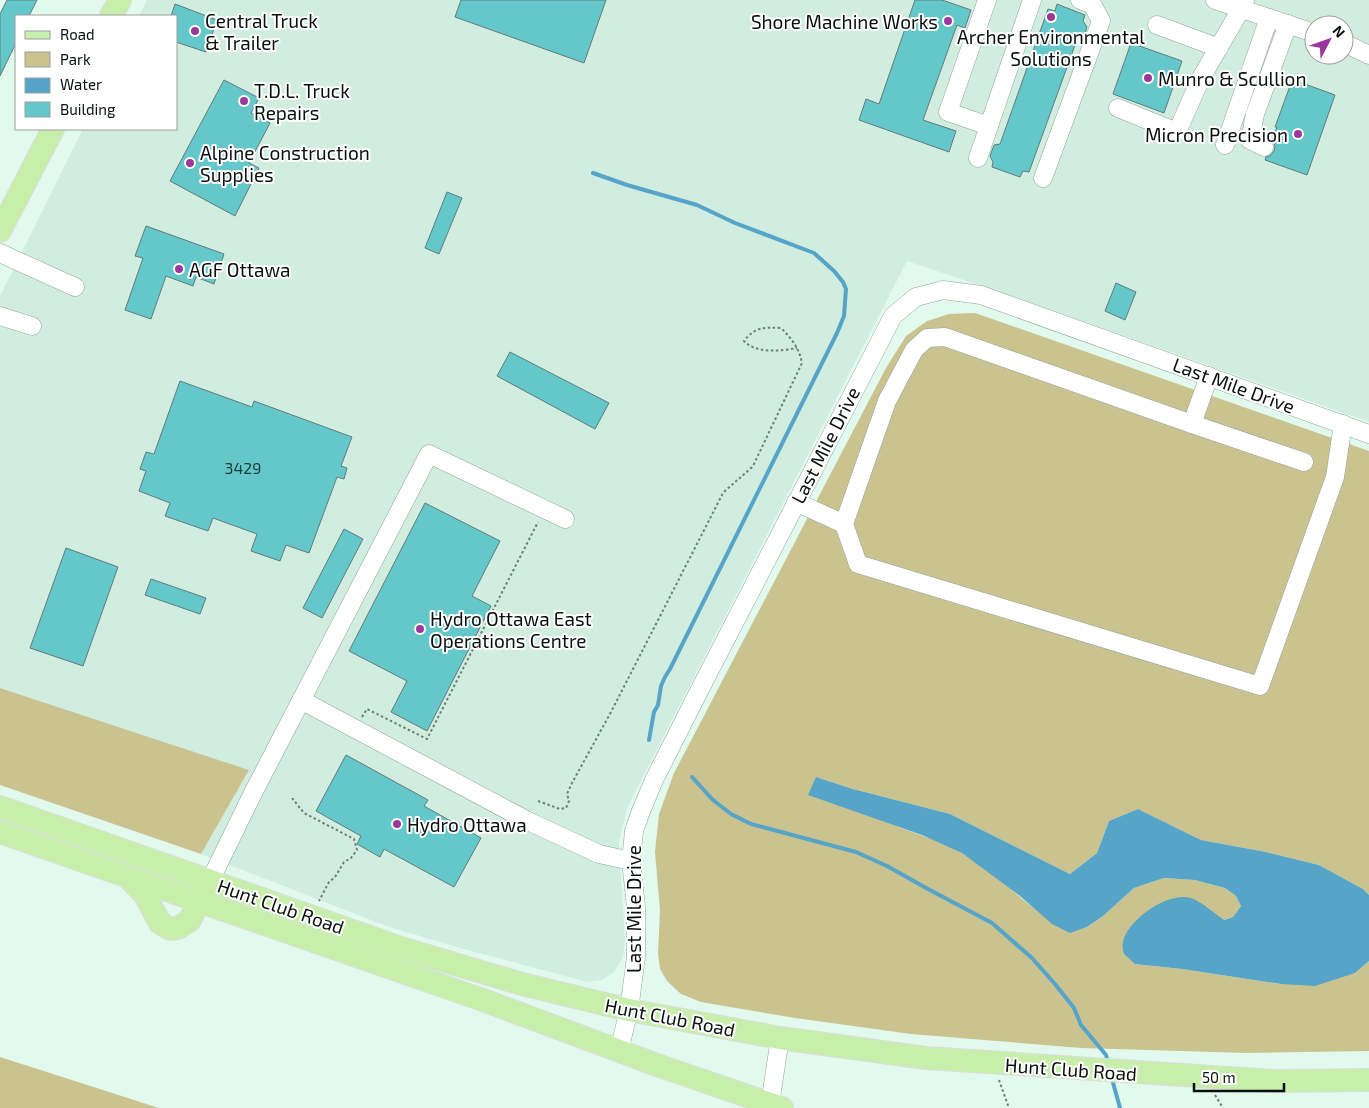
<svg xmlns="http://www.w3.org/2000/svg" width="1369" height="1108" font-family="'Exo 2',sans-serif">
<rect width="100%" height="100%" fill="#e2f9ee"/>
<path fill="#d0ede0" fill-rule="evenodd" d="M147 0H1369V422L1020 299 907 261 627 808 619 842 625 940 623 957 614 972 602 980 588 982 464 949 389 927 201 854 249 770 0 688V296L83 129H176V16H139ZM1314 25H1344V55H1314Z"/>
<g fill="#cbc38f">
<path d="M975 313 1369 451V895L1363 889 1319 865 1266 852 1201 840 1138 809 1109 821 1097 853 1070 874 950 814 853 789 816 777C836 790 860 809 880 819 907 832 936 838 962 853 1001 875 1030 912 1070 932L1087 927 1103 916 1134 888 1164 878 1195 880 1225 888 1236 896 1241 906 1233 917 1223 920 1190 898 1135 964 1182 969 1280 984 1355 973 1369 961V1051L1247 1053 1081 1048 911 1034 795 1018 701 1002 681 994 667 981 660 969 658 953 660 910 655 852 659 814 674 773 886 368 906 336 927 321 949 314Z"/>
<polygon points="0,688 249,770 201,854 0,785"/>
<polygon points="0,1057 159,1108 0,1108"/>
</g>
<path fill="#56a4c8" d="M816 777 853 789 950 814 1070 874 1097 853 1109 821 1138 809 1201 840 1266 852 1319 865 1363 889 1369 895V961L1355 973 1315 986 1281 984 1182 969 1135 964 1124 954C1123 951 1122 946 1123 942 1127 920 1168 891 1191 898 1202 902 1214 913 1224 920L1233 917 1241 906 1236 896 1225 888 1195 880 1164 878 1134 888 1103 916 1087 927 1070 933 1052 924 1020 896 962 853 922 835 808 795Z"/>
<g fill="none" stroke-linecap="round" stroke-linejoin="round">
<g stroke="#56a4c8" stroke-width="4">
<polyline points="593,173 627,185 697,205 735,223 814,253 834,271 843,282 846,289 844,316 837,333 670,669 665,677 661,686 658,705 654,712 649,740"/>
<polyline points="692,777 713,800 731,814 751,824 856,852 887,866 928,889 992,923 1032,958 1055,984 1074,1008 1081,1025 1106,1055 1108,1062"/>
<polyline points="1112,1079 1120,1108"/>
</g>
</g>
<g fill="#64c8cb" stroke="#627a7a">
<polygon points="7,0 37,0 29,16 16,16 16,43 0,76 0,14"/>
<polygon points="461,0 606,0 584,63 455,17"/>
<polygon points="915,0 942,0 971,10 965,28 957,25 923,120 956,131 949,152 859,120 866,99 879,104"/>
<polygon points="175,4 217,20 206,52 176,42 176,16 171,16"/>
<polygon points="1057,4 1085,15 1083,21 1087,27 1084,36 1078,37 1029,172 1023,171 1020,177 992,167 993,162 990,156 994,145 1000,144 1048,9 1055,11"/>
<polygon points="1131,43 1182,61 1164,113 1113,94"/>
<polygon points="224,80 259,98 251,113 270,123 249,163 259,168 235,216 170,181"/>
<polygon points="1294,80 1335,95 1307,175 1265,160 1266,157 1270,156 1274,151 1275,146 1272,140 1277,127 1275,127 1290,86 1291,87"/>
<polygon points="447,192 462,198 439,254 425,248"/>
<polygon points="146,226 224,254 214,284 196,277 193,286 166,276 151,319 125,310 143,258 135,256"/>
<polygon points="1116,283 1136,292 1125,320 1105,311"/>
<polygon points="510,352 609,403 595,429 497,376"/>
<polygon points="180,381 252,407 254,401 352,437 341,466 347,468 344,479 337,477 309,553 286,545 280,561 251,551 257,534 213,518 208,531 165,516 170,503 139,491 146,471 140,469 146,452 154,454"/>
<polygon points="425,503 500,541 472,596 491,606 427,731 391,712 407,681 349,651"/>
<polygon points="344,529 363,539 322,618 303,608"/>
<polygon points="66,548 118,567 83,666 30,648"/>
<polygon points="151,579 206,598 200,614 145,595"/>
<polygon points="346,755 428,800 424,806 481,838 454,887 384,849 380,857 357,844 361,836 316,811"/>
</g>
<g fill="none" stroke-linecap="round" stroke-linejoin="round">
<g stroke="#8fa49a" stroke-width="19">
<g id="minor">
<polyline points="987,0 948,112 989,126"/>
<polyline points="1215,0 1314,33"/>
<polyline points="1157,25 1219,48"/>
<polyline points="1344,43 1369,55"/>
<polyline points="1118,108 1177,132 1201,78 1241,9 1245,0"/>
<polyline points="1225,145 1269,18"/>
<polyline points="1264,147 1250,140 1255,114 1288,24"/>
<polyline points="978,158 1032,0"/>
<polyline points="1043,178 1101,21 1092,4 1080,0"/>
<polyline points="0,253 75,287"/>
<polyline points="0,316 32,326"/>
<polyline points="1192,424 1304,462"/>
<polyline points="796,502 844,524 887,401 914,350 927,338 945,337 1192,424 1209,376"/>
<polyline points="844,524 858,564 1260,686 1335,477 1343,424"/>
<polyline points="301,700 528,821 599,854 631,861"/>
<polyline points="210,881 253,793 429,454 565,519"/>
<polyline points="619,1051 629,1010 636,957 636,907 631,861 634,831 641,811 654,780 697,695 893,316 916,297 943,290 981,295 1369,434"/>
<polyline points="770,1104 780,1038"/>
</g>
</g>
<g stroke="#dcdddd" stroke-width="24">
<g id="major">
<polyline points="111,16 120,0"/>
<polyline points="0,231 53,129"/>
<polyline points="0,807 401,948 522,984 629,1010 780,1038 926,1058 1243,1079 1278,1081 1369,1080"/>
<polyline points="0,832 483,1000 657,1065 782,1108"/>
<polyline points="128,877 145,895 160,923 170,929 178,928 190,920 206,889"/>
</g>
</g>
<g stroke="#707e78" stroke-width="2" stroke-dasharray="2.5 2.5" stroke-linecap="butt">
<polyline points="362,717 367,709 427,739 538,522"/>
<polyline points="292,798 304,813 354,839 357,850 351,858 344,862 335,877 329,882 319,901"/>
<path d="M538 801 560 809 566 808 569 801 567 794 572 783 611 712 723 493C733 483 743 476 753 466L802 363C799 348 792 339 781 328 764 327 755 327 744 341 756 354 781 351 797 348"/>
<polyline points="999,1080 1009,1108"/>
<polyline points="1215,1095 1223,1108"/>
</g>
<use href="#minor" stroke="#fff" stroke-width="18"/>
<use href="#major" stroke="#c8eeac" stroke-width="22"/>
</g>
<g fill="#9b379c" stroke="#fff" stroke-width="2">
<circle cx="1051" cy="17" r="5"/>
<circle cx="948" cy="21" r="5"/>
<circle cx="195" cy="31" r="5"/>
<circle cx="1148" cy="78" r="5"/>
<circle cx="244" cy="101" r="5"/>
<circle cx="1298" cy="134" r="5"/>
<circle cx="190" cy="163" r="5"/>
<circle cx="179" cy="269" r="5"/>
<circle cx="420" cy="629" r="5"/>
<circle cx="397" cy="824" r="5"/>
</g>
<g text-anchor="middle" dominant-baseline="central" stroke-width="4" stroke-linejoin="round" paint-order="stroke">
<g font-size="16" fill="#1f3d3c">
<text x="243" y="467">3429</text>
</g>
<g font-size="19" fill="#080f0c" stroke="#fff" text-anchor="start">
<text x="205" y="20">Central Truck<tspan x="205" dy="22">&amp; Trailer</tspan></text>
<text x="938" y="21" text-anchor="end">Shore Machine Works</text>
<text x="1051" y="36" text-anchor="middle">Archer Environmental<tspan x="1051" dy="22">Solutions</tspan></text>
<text x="1158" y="78">Munro &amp; Scullion</text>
<text x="254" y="90">T.D.L. Truck<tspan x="254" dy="22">Repairs</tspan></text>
<text x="1288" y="134" text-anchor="end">Micron Precision</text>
<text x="200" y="152">Alpine Construction<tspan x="200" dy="22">Supplies</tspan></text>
<text x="189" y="269">AGF Ottawa</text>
<text x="430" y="618">Hydro Ottawa East<tspan x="430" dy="22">Operations Centre</tspan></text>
<text x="407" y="824">Hydro Ottawa</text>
</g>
<g font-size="19" fill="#080f0c" stroke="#fff">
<text transform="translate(1234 385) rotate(20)">Last Mile Drive</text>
<text transform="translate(825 445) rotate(-63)">Last Mile Drive</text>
<text transform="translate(281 906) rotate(19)">Hunt Club Road</text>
<text transform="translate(633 909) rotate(-90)">Last Mile Drive</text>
<text transform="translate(670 1017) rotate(11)">Hunt Club Road</text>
<text transform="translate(1071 1069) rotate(4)">Hunt Club Road</text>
</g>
</g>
<rect x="15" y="15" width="162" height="115" fill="#ffffff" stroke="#9c9f9e"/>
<rect x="25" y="31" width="25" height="8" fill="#c8eeac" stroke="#9c9f9e"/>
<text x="60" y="40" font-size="15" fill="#080f0c">Road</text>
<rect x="25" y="52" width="25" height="15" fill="#cbc38f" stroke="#9c9f9e"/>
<text x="60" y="65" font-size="15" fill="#080f0c">Park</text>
<rect x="25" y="78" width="25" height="15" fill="#56a4c8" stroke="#9c9f9e"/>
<text x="60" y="90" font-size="15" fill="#080f0c">Water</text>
<rect x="25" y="102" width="25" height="15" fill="#64c8cb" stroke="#9c9f9e"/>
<text x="60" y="115" font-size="15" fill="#080f0c">Building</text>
<g transform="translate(1329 40) rotate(49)"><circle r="24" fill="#ffffff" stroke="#9c9f9e"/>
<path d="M0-4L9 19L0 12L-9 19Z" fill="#9b379c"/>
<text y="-8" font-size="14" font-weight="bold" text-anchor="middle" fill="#080f0c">N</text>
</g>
<path d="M1194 1083v8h90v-8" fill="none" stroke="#080f0c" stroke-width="2.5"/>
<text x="1202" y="1083" font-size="15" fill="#080f0c" stroke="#ffffff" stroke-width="4" paint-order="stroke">50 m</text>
</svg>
